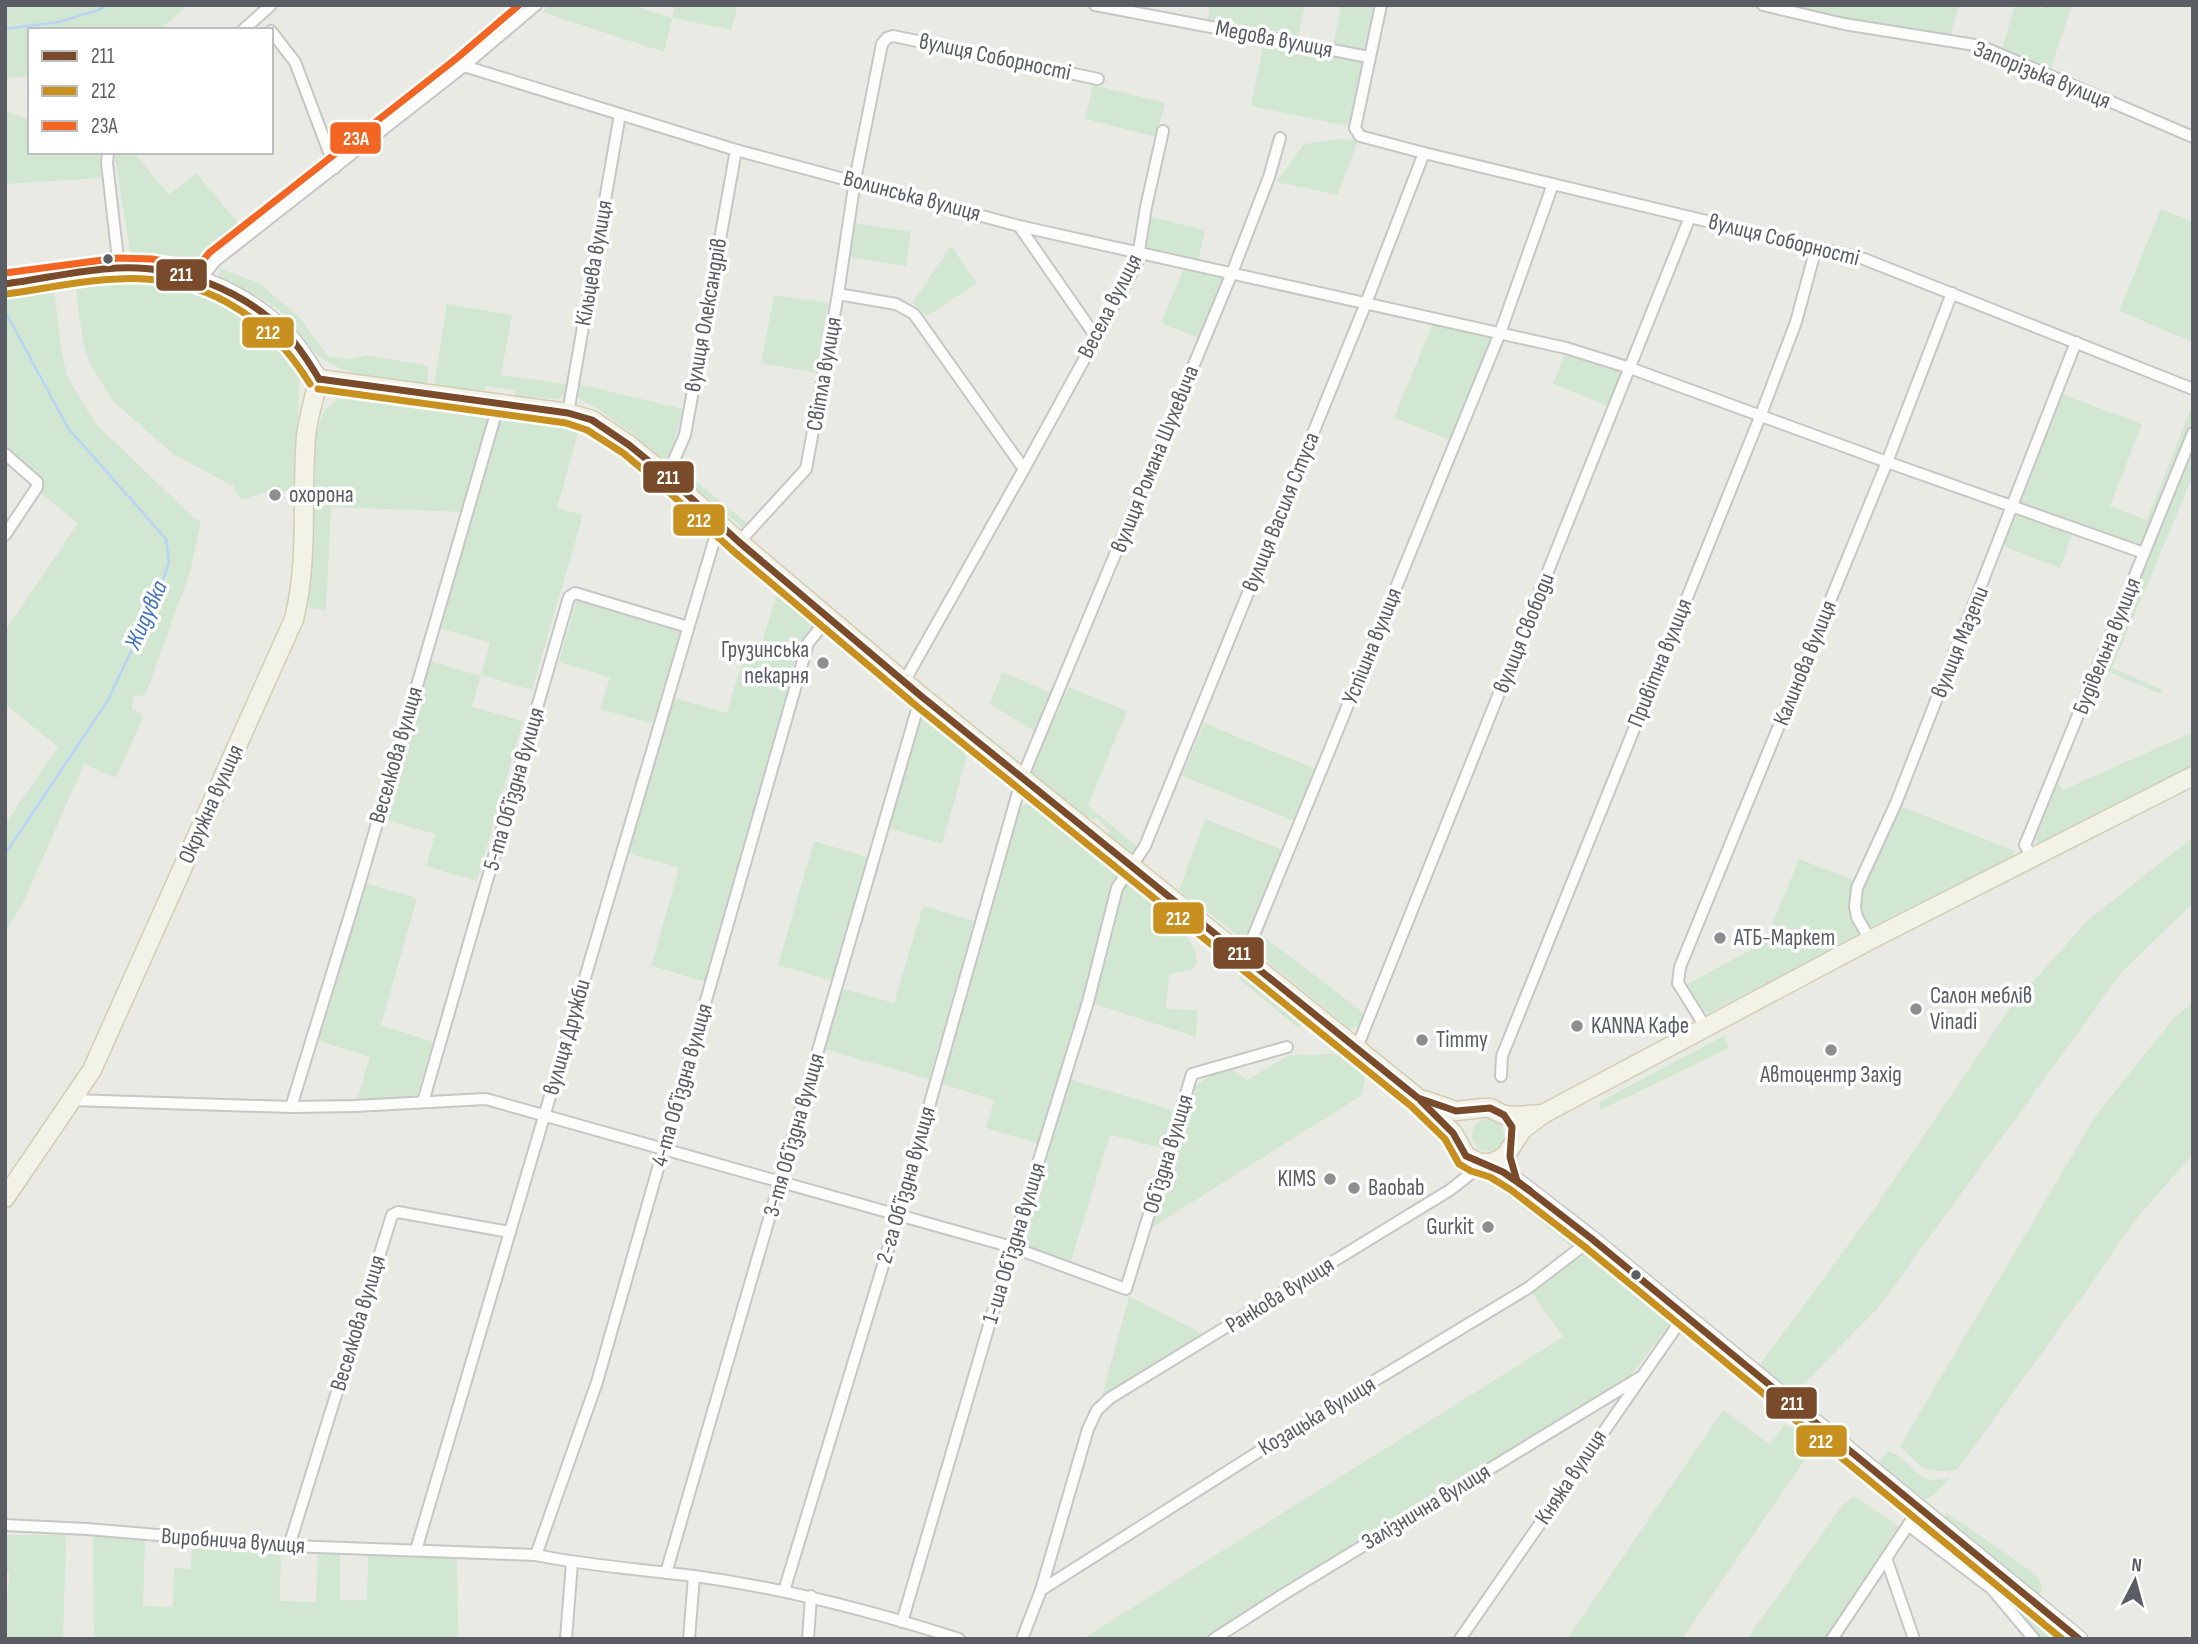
<svg xmlns="http://www.w3.org/2000/svg" width="2198" height="1644" font-family="'Sofia Sans Condensed',sans-serif">
<rect width="100%" height="100%" fill="#eaeae5"/>
<g fill="#d2e7d2">
<polygon points="5,5 188,5 160,30 30,30 30,76 5,78"/>
<polygon points="550,5 632,5 672,18 675,5 738,5 731,30 672,18 664,52 542,12"/>
<polygon points="1210,5 1305,5 1298,39 1207,22"/>
<polygon points="1341,5 1377,5 1366,52 1333,46"/>
<polygon points="1786,5 1959,5 1950,36 1844,19"/>
<polygon points="2015,5 2031,5 2044,9 2045,5 2072,5 2050,70 2002,49"/>
<polygon points="1264,42 1364,62 1351,127 1251,106"/>
<polygon points="1093,85 1165,103 1156,137 1085,119"/>
<polygon points="5,111 30,120 30,152 99,152 103,161 102,178 5,184"/>
<polygon points="1341,139 1358,140 1338,195 1276,182 1304,144"/>
<polygon points="114,152 133,152 169,195 196,173 244,230 205,261 131,257"/>
<polygon points="2161,209 2193,222 2193,342 2119,311"/>
<polygon points="1151,217 1205,230 1198,261 1144,249"/>
<polygon points="854,223 911,232 906,266 849,257"/>
<polygon points="951,246 977,283 926,317 913,302"/>
<path d="M219 268 259 283 299 317 329 357 351 359 366 355 429 366 427 385C395 380 356 379 328 362 306 349 295 323 276 308 259 295 238 287 219 279Z"/>
<polygon points="1184,268 1225,276 1199,338 1161,323"/>
<path d="M124 278C142 278 160 278 178 282 188 285 198 290 208 294 245 310 294 332 299 378L296 499 291 502V491H270L241 500 233 486 173 454 114 402 91 366 83 343 75 283Z"/>
<polygon points="54,286 61,348 67,376 95,423 195,519 201,521 190,572 145,696 134,695 132,710 140,712 143,717 116,778 84,764 25,899 5,933 5,824 58,747 5,704 5,631 78,523 39,492 5,446 5,292"/>
<polygon points="774,295 828,303 817,373 761,363"/>
<polygon points="447,304 512,315 501,375 567,384 565,394 558,399 514,396 514,390 486,386 485,391 434,386"/>
<polygon points="1432,325 1492,337 1450,440 1394,418"/>
<polygon points="1564,355 1624,372 1610,407 1553,384"/>
<polygon points="577,384 684,409 670,454 666,460 658,460 636,436 598,409 581,400 577,393"/>
<polygon points="2062,394 2142,424 2110,506 2147,520 2193,403 2193,419 2143,548 2020,505"/>
<path d="M349 395 412 400 411 406 439 410 440 404 493 410 464 512 331 507 326 610 308 608 316 438C322 412 323 405 349 395Z"/>
<polygon points="500,411 580,426 557,508 583,515 532,690 481,675 490,643 440,628"/>
<polygon points="2193,448 2193,476 2112,668 2163,690 2161,694 2102,669"/>
<polygon points="677,466 747,523 743,528 676,472"/>
<polygon points="2016,513 2072,535 2060,568 2003,546"/>
<polygon points="778,589 817,621 801,640 707,982 651,966 679,868 628,853 674,698 727,713 746,648 760,651"/>
<polygon points="577,598 681,629 653,724 600,709 610,677 559,662"/>
<polygon points="430,661 481,676 472,707 523,721 477,881 426,866 435,834 384,819"/>
<polygon points="1002,672 1052,693 1034,731 990,704"/>
<polygon points="1069,687 1127,711 1088,806 1138,847 1135,853 1129,852 1107,834 1110,830 1096,818 1094,820 1084,815 1032,776 1030,769"/>
<polygon points="929,715 970,745 942,844 888,828 919,717"/>
<polygon points="1204,723 1316,769 1295,821 1182,776"/>
<polygon points="2193,732 2193,769 2039,845 2035,839 2035,834 2057,780 2063,790"/>
<polygon points="1033,798 1123,874 1040,1144 986,1128 994,1100 942,1084 1019,809"/>
<polygon points="1902,807 2016,851 2010,860 1872,930 1863,915 1861,887 1888,829"/>
<polygon points="1205,819 1283,850 1245,941 1179,890"/>
<polygon points="2193,837 2193,903 2122,972 1878,1308 1792,1396 1758,1367 1868,1218 2012,1005 2088,920"/>
<polygon points="814,841 867,857 832,981 778,965"/>
<polygon points="1799,859 1856,881 1853,919 1861,936 1708,1013 1699,1007 1686,985 1765,942"/>
<path d="M1126 881C1151 902 1195 930 1197 963L1192 970 1169 974 1166 1009 1198 1010 1196 1037 1092 1003 1120 889Z"/>
<polygon points="365,883 417,898 381,1025 433,1042 416,1098 357,1100 370,1057 319,1041"/>
<polygon points="923,906 974,921 929,1079 824,1049 841,988 894,1003"/>
<polygon points="1262,935 1365,1014 1359,1026 1350,1029 1255,951"/>
<polygon points="1240,974 1243,974 1301,1022 1301,1027 1297,1027 1239,979"/>
<path d="M2193 1002V1154L2135 1220 2083 1296 1957 1470C1924 1474 1922 1468 1900 1446L2096 1115 2174 1018Z"/>
<polygon points="1724,1036 1729,1048 1601,1110 1599,1102"/>
<polygon points="1339,1054 1366,1073 1362,1095 1151,1228 1194,1087 1212,1074 1230,1068 1247,1080 1289,1055"/>
<polygon points="1069,1079 1176,1111 1165,1149 1110,1135 1070,1263 1017,1244"/>
<circle cx="1488" cy="1135" r="16"/>
<polygon points="1489,1177 1505,1185 1576,1242 1572,1247 1487,1179"/>
<polygon points="1587,1252 1673,1320 1629,1378 1282,1590 1207,1639 1082,1639 1563,1337 1532,1293"/>
<polygon points="1129,1296 1207,1336 1101,1400"/>
<polygon points="1723,1410 1770,1444 1785,1424 1806,1436 1810,1452 1682,1639 1567,1639"/>
<path d="M1888 1452C1906 1454 1913 1478 1933 1480 1938 1481 1945 1478 1951 1478L1934 1495 1925 1499 1877 1464Z"/>
<polygon points="1854,1496 1900,1527 1825,1639 1747,1639 1844,1503"/>
<polygon points="1946,1512 2038,1576 2042,1586 2041,1592 2037,1596 1945,1521"/>
<polygon points="1918,1517 2069,1639 2038,1639 1913,1524"/>
<polygon points="5,1535 66,1535 63,1639 5,1639 9,1573 5,1572"/>
<polygon points="93,1535 145,1540 143,1606 173,1607 174,1568 191,1569 192,1544 281,1551 280,1601 316,1602 318,1553 340,1554 340,1600 367,1600 368,1554 457,1556 458,1639 94,1639"/>
</g>
<g fill="none" stroke-linecap="round" stroke-linejoin="round">
<g stroke="#b7d4f6" stroke-width="2.5">
<polyline points="5,29 59,22 101,9 106,5"/>
<polyline points="5,311 68,428 166,539 169,563 157,597 107,702 5,854"/>
</g>
<g stroke="#c6c7c5" stroke-width="14">
<g id="street">
<polyline points="1095,5 1369,57"/>
<polyline points="1381,5 1355,128 1360,136 1424,153 1864,259 2193,389"/>
<polyline points="1763,5 1844,24 1975,45 1990,50 2193,137"/>
<polyline points="243,30 271,5"/>
<polyline points="271,31 295,62 335,168"/>
<polyline points="464,66 736,150 1019,226 1566,348 1630,368 1887,462 2144,553"/>
<polyline points="108,152 107,163 119,268"/>
<polyline points="1019,226 1096,337"/>
<polyline points="202,278 215,261 464,66 536,5"/>
<polyline points="838,294 896,304 914,314 1024,469"/>
<polyline points="568,413 620,114"/>
<polyline points="5,454 37,482 37,487 5,535"/>
<polyline points="667,476 685,435 736,150"/>
<polyline points="739,542 806,469 838,294 855,180 882,44 887,38 893,36 1098,79"/>
<polyline points="904,682 1024,469 1137,263 1146,207 1163,131"/>
<polyline points="2032,858 2025,845 2193,433"/>
<polyline points="1870,940 1857,917 1855,907 1857,888 1896,803 2076,342"/>
<polyline points="1239,955 1251,942 1500,333 1553,184"/>
<polyline points="1706,1028 1678,983 1680,967 1887,462 1952,293"/>
<polyline points="1356,1050 1690,217"/>
<polyline points="1501,1076 1502,1056 1760,417 1796,322 1816,248"/>
<polyline points="72,1100 291,1107 355,1106 486,1099 1012,1247 1126,1289 1192,1074 1287,1047"/>
<polyline points="423,1102 569,597 575,593 688,627"/>
<polyline points="291,1107 360,882 499,403"/>
<path d="M5 1525 87 1529 289 1546 536 1555C588 1566 641 1569 694 1576 784 1588 872 1611 959 1639"/>
<polyline points="1908,1525 1992,1589 2034,1639"/>
<polyline points="289,1546 392,1215 398,1212 510,1232"/>
<polyline points="416,1550 719,524"/>
<polyline points="536,1555 597,1382 808,643 829,617"/>
<polyline points="1886,1558 1914,1639"/>
<polyline points="666,1573 921,696"/>
<polyline points="1041,1590 1288,1433 1528,1288 1592,1239"/>
<polyline points="784,1591 898,1216 1022,778 1232,273 1269,177 1280,138"/>
<polyline points="902,1622 1012,1247 1088,1002 1117,888 1145,846 1366,303 1424,153"/>
<polyline points="566,1639 572,1562"/>
<polyline points="689,1639 694,1576"/>
<polyline points="808,1639 811,1596"/>
<polyline points="1022,1639 1041,1590 1088,1429 1097,1410 1110,1398 1450,1190 1469,1175 1480,1163"/>
<polyline points="1214,1639 1284,1594 1639,1378"/>
<polyline points="1460,1639 1684,1316"/>
<polyline points="1832,1639 1919,1509"/>
</g>
</g>
<g stroke="#c7c7c6" stroke-width="19">
<g id="secondary">
<path d="M5 284C42 279 80 271 118 268 180 264 245 290 288 335 300 348 310 364 319 379"/>
<polyline points="1485,1163 1517,1181 1592,1239 2079,1639"/>
</g>
</g>
<g stroke="#d2cdb3" stroke-width="21">
<g id="primary">
<polyline points="1424,1100 1456,1111 1483,1108 1490,1108 1504,1115 1515,1116 1543,1114"/>
<path d="M5 1198 92 1070 294 619C309 559 301 498 306 437 308 417 314 398 319 379L568 413 592 420 629 445 667 476 739 542 921 696 1418 1098 1453 1133 1466 1156 1480 1163H1490L1500 1159 1506 1155 1522 1130 1543 1114 1870 940 2193 776"/>
</g>
</g>
<use href="#street" stroke="#fcfcfb" stroke-width="10"/>
<use href="#secondary" stroke="#fcfcfb" stroke-width="16"/>
<use href="#primary" stroke="#f2f2e7" stroke-width="18"/>
<g stroke="#fff" stroke-width="12">
<g id="bus-1">
<path d="M5 284C42 279 80 270 117 268 180 265 244 290 288 335 300 348 310 364 319 379"/>
<polyline points="319,379 568,413 592,420 629,445 667,476 739,542 921,696 1418,1098 1456,1111 1490,1108 1504,1115 1512,1127 1510,1157 1517,1181 1592,1239 2079,1639"/>
<polyline points="1421,1101 1453,1133 1466,1156 1503,1172 1529,1190"/>
</g>
</g>
<g stroke="#fff" stroke-width="12">
<g id="bus-2">
<path d="M6 294C44 289 81 280 118 279 201 274 268 315 310 384"/>
<polyline points="318,389 566,423 587,430 623,453 660,484 732,550 914,704 1411,1106 1445,1139 1459,1164 1471,1171 1490,1177 1511,1190 1585,1247 2062,1639"/>
</g>
</g>
<g stroke="#fff" stroke-width="12">
<g id="bus-3">
<polyline points="194,272 209,253 457,58 519,5"/>
<polyline points="5,273 118,258 152,259 204,268"/>
</g>
</g>
<use href="#bus-1" stroke="#7a4b2a" stroke-width="7"/>
<use href="#bus-2" stroke="#c8901e" stroke-width="7"/>
<use href="#bus-3" stroke="#f26522" stroke-width="7"/>
</g>
<g fill="#5a5d63" stroke="#fff" stroke-width="2.5">
<circle cx="108" cy="259" r="6"/>
<circle cx="1636" cy="1275" r="6"/>
</g>
<g fill="#8c8e90" stroke="#fff" stroke-width="2.5">
<circle cx="275" cy="495" r="7"/>
<circle cx="823" cy="663" r="7"/>
<circle cx="1720" cy="938" r="7"/>
<circle cx="1916" cy="1009" r="7"/>
<circle cx="1577" cy="1026" r="7"/>
<circle cx="1422" cy="1040" r="7"/>
<circle cx="1831" cy="1050" r="7"/>
<circle cx="1330" cy="1179" r="7"/>
<circle cx="1354" cy="1188" r="7"/>
<circle cx="1488" cy="1227" r="7"/>
</g>
<g text-anchor="middle" dominant-baseline="central" stroke-width="7" stroke-linejoin="round" paint-order="stroke">
<g font-size="23" fill="#5a5d63" stroke="#fff">
<text transform="translate(1274 39) rotate(11)">Медова вулиця</text>
<text transform="translate(995 57) rotate(12)">вулиця Соборності</text>
<text transform="translate(2042 75) rotate(22)">Запорізька вулиця</text>
<text transform="translate(912 196) rotate(15)">Волинська вулиця</text>
<text transform="translate(1784 240) rotate(14)">вулиця Соборності</text>
<text transform="translate(594 263) rotate(-80)">Кільцева вулиця</text>
<text transform="translate(1110 306) rotate(-63)">Весела вулиця</text>
<text transform="translate(706 315) rotate(-80)">вулиця Олександрів</text>
<text transform="translate(824 374) rotate(-80)">Світла вулиця</text>
<text transform="translate(1155 459) rotate(-68)">вулиця Романа Шухевича</text>
<text transform="translate(1281 512) rotate(-68)">вулиця Василя Стуса</text>
<text transform="translate(1524 633) rotate(-68)">вулиця Свободи</text>
<text transform="translate(1960 642) rotate(-68)">вулиця Мазепи</text>
<text transform="translate(1372 646) rotate(-68)">Успішна вулиця</text>
<text transform="translate(2107 646) rotate(-68)">Будівельна вулиця</text>
<text transform="translate(1660 663) rotate(-68)">Привітна вулиця</text>
<text transform="translate(1805 663) rotate(-68)">Калинова вулиця</text>
<text transform="translate(396 755) rotate(-74)">Веселкова вулиця</text>
<text transform="translate(514 789) rotate(-74)">5-та Обʼїздна вулиця</text>
<text transform="translate(211 804) rotate(-66)">Окружна вулиця</text>
<text transform="translate(567 1037) rotate(-74)">вулиця Дружби</text>
<text transform="translate(682 1085) rotate(-74)">4-та Обʼїздна вулиця</text>
<text transform="translate(794 1135) rotate(-74)">3-тя Обʼїздна вулиця</text>
<text transform="translate(1168 1154) rotate(-73)">Обʼїздна вулиця</text>
<text transform="translate(906 1185) rotate(-74)">2-га Обʼїздна вулиця</text>
<text transform="translate(1014 1243) rotate(-73)">1-ша Обʼїздна вулиця</text>
<text transform="translate(1280 1295) rotate(-32)">Ранкова вулиця</text>
<text transform="translate(358 1323) rotate(-73)">Веселкова вулиця</text>
<text transform="translate(1317 1416) rotate(-31)">Козацька вулиця</text>
<text transform="translate(1571 1477) rotate(-56)">Княжа вулиця</text>
<text transform="translate(1426 1507) rotate(-31)">Залізнична вулиця</text>
<text transform="translate(233 1541) rotate(4)">Виробнича вулиця</text>
</g>
<g font-size="23" fill="#5a5d63" stroke="#fff" text-anchor="start">
<text x="289" y="495">охорона</text>
<text x="809" y="650" text-anchor="end">Грузинська<tspan x="809" dy="26">пекарня</tspan></text>
<text x="1734" y="938">АТБ-Маркет</text>
<text x="1930" y="996">Салон меблів<tspan x="1930" dy="26">Vinadi</tspan></text>
<text x="1591" y="1026">KANNA Кафе</text>
<text x="1436" y="1040">Timmy</text>
<text x="1831" y="1075" text-anchor="middle">Автоцентр Захід</text>
<text x="1316" y="1179" text-anchor="end">KIMS</text>
<text x="1368" y="1188">Baobab</text>
<text x="1474" y="1227" text-anchor="end">Gurkit</text>
</g>
<g font-size="24" font-style="italic" fill="#4473c0" stroke="#fff">
<text transform="translate(146 615) rotate(-66)">Жидувка</text>
</g>
</g>
<g stroke="#fff" stroke-width="2.5">
<rect x="329" y="121" width="53" height="34" rx="7" fill="#f26522"/>
<rect x="155" y="258" width="53" height="34" rx="7" fill="#7a4b2a"/>
<rect x="241" y="316" width="54" height="33" rx="7" fill="#c8901e"/>
<rect x="642" y="460" width="53" height="34" rx="7" fill="#7a4b2a"/>
<rect x="672" y="503" width="54" height="34" rx="7" fill="#c8901e"/>
<rect x="1152" y="901" width="53" height="34" rx="7" fill="#c8901e"/>
<rect x="1212" y="936" width="53" height="34" rx="7" fill="#7a4b2a"/>
<rect x="1765" y="1386" width="53" height="34" rx="7" fill="#7a4b2a"/>
<rect x="1795" y="1424" width="53" height="34" rx="7" fill="#c8901e"/>
</g>
<g font-size="19" text-anchor="middle" font-weight="bold" fill="#fff">
<text x="356" y="145">23А</text>
<text x="181" y="281">211</text>
<text x="268" y="339">212</text>
<text x="668" y="484">211</text>
<text x="699" y="527">212</text>
<text x="1178" y="925">212</text>
<text x="1239" y="960">211</text>
<text x="1792" y="1410">211</text>
<text x="1821" y="1448">212</text>
</g>
<rect width="2198" height="1644" fill="none" stroke="#5a5d63" stroke-width="14"/>
<rect x="28" y="28" width="245" height="126" fill="#ffffff" stroke="#bdbec1" stroke-width="2"/>
<rect x="42" y="51" width="35" height="10" fill="#7a4b2a" stroke="#bdbec1" stroke-width="2"/>
<text x="91" y="63" font-size="21" fill="#5a5d63">211</text>
<rect x="42" y="86" width="35" height="10" fill="#c8901e" stroke="#bdbec1" stroke-width="2"/>
<text x="91" y="98" font-size="21" fill="#5a5d63">212</text>
<rect x="42" y="121" width="35" height="10" fill="#f26522" stroke="#bdbec1" stroke-width="2"/>
<text x="91" y="133" font-size="21" fill="#5a5d63">23А</text>
<g transform="translate(2135 1581) rotate(6)" stroke="#ffffff" stroke-width="5" paint-order="stroke">
<path d="M0-5L12 26L0 18L-12 26Z" fill="#5a5d63"/>
<text y="-10" font-size="19" font-weight="bold" text-anchor="middle" fill="#5a5d63">N</text>
</g>
</svg>
